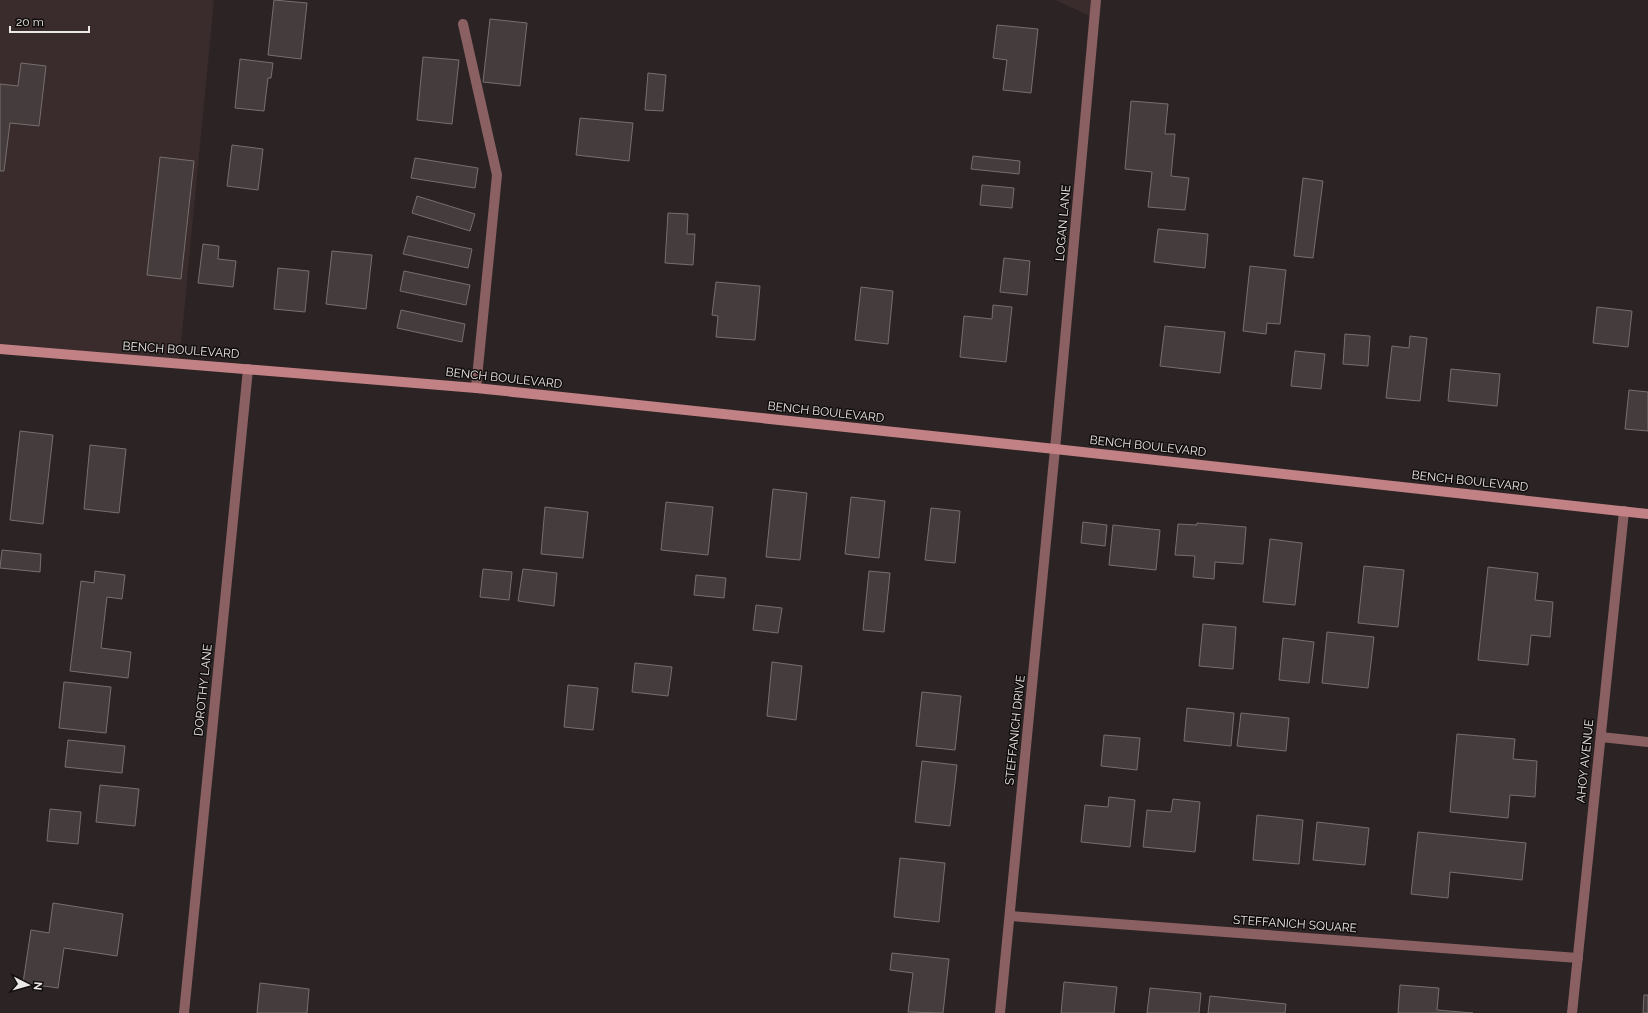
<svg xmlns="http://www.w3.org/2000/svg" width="1648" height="1013" font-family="Raleway,sans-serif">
<rect width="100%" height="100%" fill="#2c2424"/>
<g fill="#3a2b2c">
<polygon points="0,0 214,0 179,364 0,348"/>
<polygon points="1055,0 1096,0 1094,18"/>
</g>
<g fill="#453c3d" stroke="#786e6e">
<polygon points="274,0 307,3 301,59 268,55"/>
<polygon points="490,19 527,23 520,86 483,82"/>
<polygon points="997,25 1038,29 1031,93 1003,90 1007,60 993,58"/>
<polygon points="423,57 459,60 452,124 417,120"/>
<polygon points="240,59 273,63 271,78 268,78 264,111 235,108"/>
<polygon points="21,63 46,66 39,126 10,123 4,171 0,171 0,84 18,86"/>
<polygon points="648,73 666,75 663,111 645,110"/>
<polygon points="1131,101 1168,104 1165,134 1175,134 1171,176 1189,178 1185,210 1148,207 1152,172 1125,169"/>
<polygon points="580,118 633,123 629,161 576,155"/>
<polygon points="232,145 263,149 258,190 227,186"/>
<polygon points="973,156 1020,161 1019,174 971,169"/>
<polygon points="160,157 194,161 181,279 147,275"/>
<polygon points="415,158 478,168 475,188 411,178"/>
<polygon points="1303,178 1323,181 1313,258 1294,256"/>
<polygon points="982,185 1014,188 1012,208 980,205"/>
<polygon points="417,196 475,214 470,231 412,213"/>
<polygon points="668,213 688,214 687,234 695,234 693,265 665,263"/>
<polygon points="1158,229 1208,234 1205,268 1154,262"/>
<polygon points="408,236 472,249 468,268 403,254"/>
<polygon points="203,244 219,246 218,259 236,261 233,287 198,283"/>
<polygon points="332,251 372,255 366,309 326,304"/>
<polygon points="1004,258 1030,261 1027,295 1000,292"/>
<polygon points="1250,266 1286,270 1280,324 1267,323 1266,334 1243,331"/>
<polygon points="278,268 309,271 305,312 274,309"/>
<polygon points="404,271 470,285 466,305 400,291"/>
<polygon points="716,282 760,286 755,340 716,337 718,316 712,315"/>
<polygon points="861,287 893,291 888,344 855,340"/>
<polygon points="993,305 1012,307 1006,362 960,357 964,316 992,319"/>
<polygon points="1597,307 1632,311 1628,347 1593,343"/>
<polygon points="401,310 465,324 462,342 397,328"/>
<polygon points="1165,326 1225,332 1220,373 1160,366"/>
<polygon points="1345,334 1370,336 1368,366 1343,364"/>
<polygon points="1410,336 1427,338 1420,401 1386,398 1392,346 1409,348"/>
<polygon points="1295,351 1325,354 1321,389 1291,386"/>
<polygon points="1451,369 1500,374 1497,406 1448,401"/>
<polygon points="1629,390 1648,392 1648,431 1625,429"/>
<polygon points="20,431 53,435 43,524 10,520"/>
<polygon points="90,445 126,449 119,513 84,509"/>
<polygon points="773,489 807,493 800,560 766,557"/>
<polygon points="851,497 885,501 879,558 845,554"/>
<polygon points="666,502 713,507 708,555 661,550"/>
<polygon points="545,507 588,512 583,558 541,554"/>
<polygon points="931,508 960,511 955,563 925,560"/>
<polygon points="1083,522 1107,525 1105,546 1081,543"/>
<polygon points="1197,523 1246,527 1243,564 1215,562 1214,579 1193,577 1195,556 1175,555 1178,524 1197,525"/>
<polygon points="1113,525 1160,530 1156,570 1109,565"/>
<polygon points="1270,539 1302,543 1295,605 1263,602"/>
<polygon points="2,550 41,554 40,572 0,568"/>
<polygon points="1364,566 1404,570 1398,627 1358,623"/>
<polygon points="1488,567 1538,573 1535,600 1553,602 1550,637 1531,635 1528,665 1478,660"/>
<polygon points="483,569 512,572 509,600 480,597"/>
<polygon points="523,569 557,573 554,606 518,601"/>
<polygon points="95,571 125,575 122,599 107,597 101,648 131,652 128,678 70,671 81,581 94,583"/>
<polygon points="869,571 890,573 884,632 863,630"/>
<polygon points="696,575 726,578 724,598 694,595"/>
<polygon points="756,605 782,608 778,633 753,630"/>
<polygon points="1203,624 1236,627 1233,669 1199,666"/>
<polygon points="1327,632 1374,637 1368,688 1322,683"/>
<polygon points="1283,638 1314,642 1309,683 1279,680"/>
<polygon points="772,662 802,666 796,720 767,716"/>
<polygon points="635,663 672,667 668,696 632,692"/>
<polygon points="64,682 111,687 106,733 59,728"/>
<polygon points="568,685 598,688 593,730 564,727"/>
<polygon points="922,692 961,696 955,750 916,746"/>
<polygon points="1187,708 1234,713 1231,746 1184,741"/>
<polygon points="1241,713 1289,718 1286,751 1237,746"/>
<polygon points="1457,734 1515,739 1513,759 1537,761 1535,797 1510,795 1508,818 1450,812"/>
<polygon points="1104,735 1140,738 1137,770 1101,766"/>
<polygon points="68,740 125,746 122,773 65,767"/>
<polygon points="922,761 957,765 950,826 915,822"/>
<polygon points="100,785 139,789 135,826 96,822"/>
<polygon points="1109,797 1135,800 1130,847 1081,842 1085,805 1108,807"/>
<polygon points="1173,799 1200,802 1195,852 1143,847 1147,810 1171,812"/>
<polygon points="50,809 81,812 78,844 47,841"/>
<polygon points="1257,815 1303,820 1299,864 1253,860"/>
<polygon points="1317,822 1369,828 1365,865 1313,860"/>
<polygon points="1418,832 1526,843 1522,880 1450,872 1448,898 1411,894"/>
<polygon points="900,858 945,863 939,922 894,917"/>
<polygon points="53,903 123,914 117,956 64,948 58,988 23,983 31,930 49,933"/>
<polygon points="892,953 949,959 943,1013 908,1012 913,973 890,970"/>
<polygon points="1064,982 1117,987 1114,1013 1061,1013"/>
<polygon points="260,983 309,989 307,1013 257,1013"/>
<polygon points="1400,985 1439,988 1437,1010 1473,1013 1398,1013"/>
<polygon points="1150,988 1201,993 1199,1013 1147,1013"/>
<polygon points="1644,995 1648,995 1648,1013 1643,1013"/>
<polygon points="1210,996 1286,1004 1285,1013 1208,1013"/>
</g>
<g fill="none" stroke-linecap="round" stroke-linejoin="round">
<polyline stroke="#8a6063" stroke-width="10" points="463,24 497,175 476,388"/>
<g stroke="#8a6063" stroke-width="10">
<polyline points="1601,737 1648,742"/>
<polyline points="1010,916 1578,958"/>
<polyline points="184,1013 248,369"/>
<polyline points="1000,1013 1055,449 1096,0"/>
<polyline points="1572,1013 1624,511"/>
</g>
<polyline stroke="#c28185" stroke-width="10" points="0,349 476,388 1055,449 1648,514"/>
</g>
<g text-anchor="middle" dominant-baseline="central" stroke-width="3" stroke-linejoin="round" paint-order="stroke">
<g font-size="12" fill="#ede8e8" stroke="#120e0e">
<text transform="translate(1063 223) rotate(-85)">LOGAN LANE</text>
<text transform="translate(181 350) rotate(4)">BENCH BOULEVARD</text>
<text transform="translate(504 378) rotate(6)">BENCH BOULEVARD</text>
<text transform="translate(826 412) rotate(6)">BENCH BOULEVARD</text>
<text transform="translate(1148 446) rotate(6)">BENCH BOULEVARD</text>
<text transform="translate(1470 481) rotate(6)">BENCH BOULEVARD</text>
<text transform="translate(203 690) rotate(-84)">DOROTHY LANE</text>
<text transform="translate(1015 730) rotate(-84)">STEFFANICH DRIVE</text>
<text transform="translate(1585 761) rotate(-84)">AHOY AVENUE</text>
<text transform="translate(1295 924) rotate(4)">STEFFANICH SQUARE</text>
</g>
</g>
<g transform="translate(28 985) rotate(96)" stroke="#120e0e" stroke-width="3" paint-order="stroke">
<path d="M0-3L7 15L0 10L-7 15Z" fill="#ede8e8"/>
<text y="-6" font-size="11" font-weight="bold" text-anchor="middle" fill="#ede8e8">N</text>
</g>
<path d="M10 26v6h79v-6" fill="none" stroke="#ede8e8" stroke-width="2"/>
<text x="16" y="26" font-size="12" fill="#ede8e8" stroke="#120e0e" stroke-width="3" paint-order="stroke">20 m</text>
</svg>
